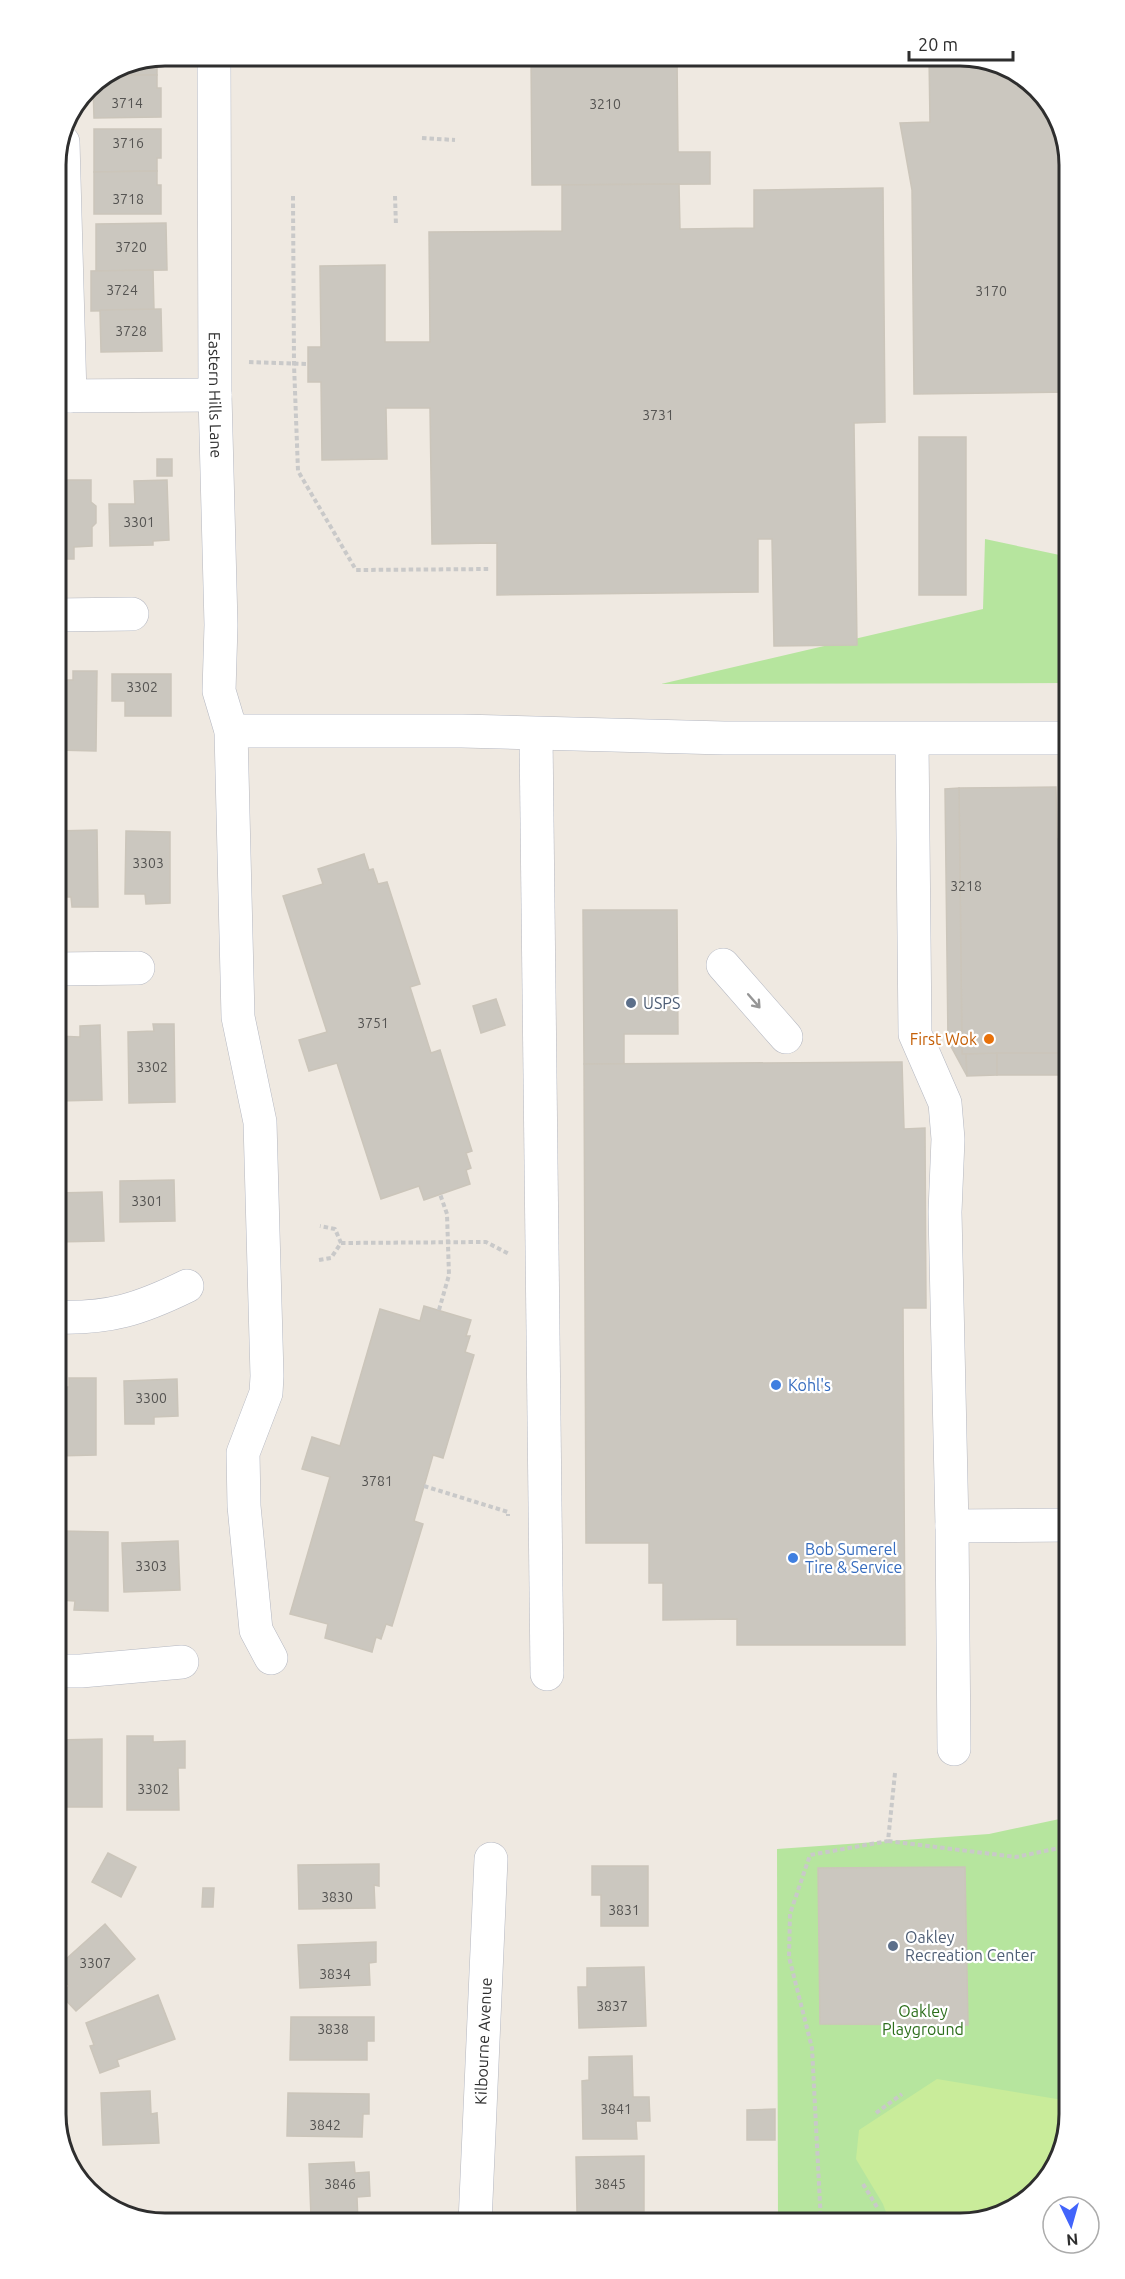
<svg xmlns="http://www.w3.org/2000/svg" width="1125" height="2279" font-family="Ubuntu,sans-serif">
<rect width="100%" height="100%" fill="#efe9e1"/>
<g fill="#b6e59e">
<polygon points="985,539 1069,557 1069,683 661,684 983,609"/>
<polygon points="1069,1817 1069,2114 1051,2175 1001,2215 960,2223 778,2223 777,1849 989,1834"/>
</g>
<polygon fill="#c9ec9a" points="937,2079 1069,2101 1069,2114 1051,2175 1001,2215 960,2223 890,2223 883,2204 856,2159 859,2130"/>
<g fill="#cbc7bf" stroke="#cbc5ba" stroke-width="1.5">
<polygon points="161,56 161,61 157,62 157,75 106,75 124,64"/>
<polygon points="531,56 677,56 678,152 710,152 710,184 532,185"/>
<polygon points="929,56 967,56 1026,78 1061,124 1070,165 1069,392 914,394 912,190 900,123 930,122"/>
<polygon points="106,75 157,75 157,88 161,88 161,117 94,118 93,84"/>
<polygon points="94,129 161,129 161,158 157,158 157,171 94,172"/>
<polygon points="157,171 157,185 161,185 161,214 94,214 94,172"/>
<polygon points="679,184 680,229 754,228 754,190 883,188 885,422 854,423 857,645 774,646 772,539 758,539 758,592 497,595 497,543 432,544 430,408 386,408 387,459 322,460 321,382 308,382 308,347 321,347 320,266 385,265 385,342 430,342 429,232 562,231 562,185"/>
<polygon points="166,223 167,270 96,271 96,224"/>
<polygon points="153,270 154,310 91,311 91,271"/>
<polygon points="161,309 162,351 101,352 100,310"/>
<rect x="919" y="437" width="47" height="158"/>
<rect x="157" y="459" width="15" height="17"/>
<polygon points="56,480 91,480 91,502 96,506 96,523 92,527 92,546 74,547 74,559 56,559"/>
<polygon points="167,480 169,540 153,541 153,545 110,546 109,504 135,504 134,481"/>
<polygon points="73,671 97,671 96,751 56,750 56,680 73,680"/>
<polygon points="112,674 171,674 171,716 125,716 125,701 112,701"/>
<polygon points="1056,787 1057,839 1069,839 1069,1053 962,1054 959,788"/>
<polygon points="959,788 962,1054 966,1054 967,1076 948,1041 945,789"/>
<polygon points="97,830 98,907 72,907 71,897 56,897 56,831"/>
<polygon points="126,831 170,832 170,903 146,904 145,894 125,894"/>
<polygon points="364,854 369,870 373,869 378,884 387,882 420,984 410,987 431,1053 440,1050 472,1151 466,1153 471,1168 466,1170 470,1184 424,1200 419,1186 381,1199 337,1063 309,1071 299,1040 327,1032 283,896 323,884 318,869"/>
<polygon points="583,910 677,910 678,1034 624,1034 624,1064 584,1064"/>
<polygon points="496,999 505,1025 481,1033 473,1006"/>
<polygon points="153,1024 174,1024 175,1102 129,1103 128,1032 154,1031"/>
<polygon points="100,1025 102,1100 58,1101 57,1036 80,1037 80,1026"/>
<polygon points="997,1053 997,1075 967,1076 966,1054"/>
<rect x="997" y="1053" width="72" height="22"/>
<polygon points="902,1062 904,1129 925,1128 926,1308 903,1308 905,1645 737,1645 737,1619 663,1620 663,1583 649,1583 649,1543 586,1543 584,1064"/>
<polygon points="174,1180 175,1221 120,1222 120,1181"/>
<polygon points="102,1192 104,1241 56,1242 56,1193"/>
<polygon points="424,1306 471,1320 466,1336 470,1336 465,1352 474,1355 443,1458 433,1455 414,1521 423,1524 392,1626 386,1624 381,1639 376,1637 372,1652 325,1638 328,1624 290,1614 330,1477 302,1469 312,1437 340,1446 380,1309 420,1321"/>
<polygon points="69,1378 96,1378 96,1455 56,1456 56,1387 69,1387"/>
<polygon points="177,1379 178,1416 154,1417 154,1424 125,1424 124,1381"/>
<polygon points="61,1531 108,1532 108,1611 74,1610 75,1601 60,1600"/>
<polygon points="178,1541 180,1590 124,1592 122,1543"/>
<polygon points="127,1736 153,1736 153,1742 185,1741 185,1768 178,1768 179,1810 127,1810"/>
<polygon points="102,1739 102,1807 58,1807 57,1740"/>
<polygon points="108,1853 136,1867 121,1897 92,1882"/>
<polygon points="379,1864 379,1886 374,1885 375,1908 299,1909 298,1865"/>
<polygon points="592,1866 648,1866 648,1926 601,1926 601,1895 592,1895"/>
<polygon points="965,1867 968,2025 820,2024 818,1868"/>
<polygon points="203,1888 214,1888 213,1907 202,1907"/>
<polygon points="105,1924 135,1959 76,2011 60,1994 69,1986 56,1971 56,1968"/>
<polygon points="376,1942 376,1962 369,1963 370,1985 300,1988 298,1945"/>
<polygon points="644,1967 646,2026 579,2028 578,1987 587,1987 587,1968"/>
<polygon points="158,1995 175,2039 117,2060 119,2066 100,2073 90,2046 94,2045 86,2023"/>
<polygon points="291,2017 374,2017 374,2041 367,2041 367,2060 290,2060"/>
<polygon points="632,2056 633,2097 649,2097 650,2121 636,2121 637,2139 583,2139 582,2081 589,2080 589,2057"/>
<polygon points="150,2091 151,2114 157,2113 159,2143 103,2145 101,2093"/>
<polygon points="288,2093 369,2094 369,2114 363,2114 362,2137 287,2136"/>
<polygon points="775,2109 775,2140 747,2140 747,2110"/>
<polygon points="644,2156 644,2211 577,2212 576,2157"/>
<polygon points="354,2162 355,2173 369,2172 370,2196 357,2197 358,2223 325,2223 325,2217 311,2217 309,2164"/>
</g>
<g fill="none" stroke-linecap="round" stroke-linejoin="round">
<g stroke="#b4b7c1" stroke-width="34">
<g id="minor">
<path id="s1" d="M214 56 215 395 221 625 219 691 231 731 238 1017 260 1122 267 1376 266 1393 243 1453 244 1506 256 1630 271 1658"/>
<polyline points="63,142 70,396"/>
<polyline points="56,396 215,395"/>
<polyline points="56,615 132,614"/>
<polyline points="231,731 462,731 724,738 1069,738"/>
<polyline points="536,734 547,1674"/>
<polyline points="912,740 915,1034 945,1103 948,1139 945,1212 952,1526 954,1749"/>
<polyline points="723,965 786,1037"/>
<polyline points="56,969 138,968"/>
<path d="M56 1317C109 1319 140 1309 187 1286"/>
<polyline points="952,1526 1069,1525"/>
<polyline points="56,1671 81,1671 182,1662"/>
<path id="s2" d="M475 2223 491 1859"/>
</g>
</g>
<g stroke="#c9c9c9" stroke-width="4" stroke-dasharray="4.5 3" stroke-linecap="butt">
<polyline points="422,138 455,140"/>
<polyline points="293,196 294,364 298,471 356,570 490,569"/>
<polyline points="395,196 396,226"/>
<polyline points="249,362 309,364"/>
<polyline points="341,1243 486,1242 509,1254"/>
<polyline points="319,1260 331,1258 341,1243 335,1229 320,1226"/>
<polyline points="439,1310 449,1275 447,1214 440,1194"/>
<polyline points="424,1486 508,1512 508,1516"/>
<polyline points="1064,1712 1069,1728"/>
<polyline points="888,1841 1016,1857 1069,1846"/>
<polyline points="876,2113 902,2094"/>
<polyline points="863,2184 877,2207"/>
<polyline points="821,2223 812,2048 789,1957 790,1914 810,1855 888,1841 895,1773"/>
</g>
<use href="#minor" stroke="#fff" stroke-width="33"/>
</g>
<defs><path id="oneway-shaft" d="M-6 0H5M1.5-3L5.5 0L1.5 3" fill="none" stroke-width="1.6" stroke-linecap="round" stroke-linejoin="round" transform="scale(1.5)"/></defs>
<use stroke="#969696" href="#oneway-shaft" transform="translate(754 1001) rotate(49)"/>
<g fill="#5c6f8a" stroke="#fff" stroke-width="2">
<circle cx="631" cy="1003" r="6"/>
<circle cx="893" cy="1946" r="6"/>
</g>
<circle fill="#e8710a" stroke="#fff" stroke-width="2" cx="989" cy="1039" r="6"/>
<g fill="#3f7fe0" stroke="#fff" stroke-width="2">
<circle cx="776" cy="1385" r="6"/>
<circle cx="793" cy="1558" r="6"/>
</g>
<g text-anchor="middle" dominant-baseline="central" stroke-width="4.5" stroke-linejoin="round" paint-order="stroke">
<g font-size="14" fill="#555452">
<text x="127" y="103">3714</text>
<text x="605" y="104">3210</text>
<text x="128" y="143">3716</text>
<text x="128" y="199">3718</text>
<text x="131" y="247">3720</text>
<text x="122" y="290">3724</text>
<text x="991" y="291">3170</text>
<text x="131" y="331">3728</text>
<text x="658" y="415">3731</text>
<text x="139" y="522">3301</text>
<text x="142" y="687">3302</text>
<text x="148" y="863">3303</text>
<text x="966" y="886">3218</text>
<text x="373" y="1023">3751</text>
<text x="152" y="1067">3302</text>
<text x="147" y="1201">3301</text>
<text x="151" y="1398">3300</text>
<text x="377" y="1481">3781</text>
<text x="151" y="1566">3303</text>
<text x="153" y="1789">3302</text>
<text x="337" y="1897">3830</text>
<text x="624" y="1910">3831</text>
<text x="95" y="1963">3307</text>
<text x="335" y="1974">3834</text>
<text x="612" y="2006">3837</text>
<text x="333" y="2029">3838</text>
<text x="616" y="2109">3841</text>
<text x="325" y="2125">3842</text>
<text x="340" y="2184">3846</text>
<text x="610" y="2184">3845</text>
</g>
<g font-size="16" fill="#2e2e2e" stroke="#fff">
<text stroke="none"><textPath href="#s1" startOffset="339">Eastern Hills Lane</textPath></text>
<text stroke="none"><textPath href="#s2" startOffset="182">Kilbourne Avenue</textPath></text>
</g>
<g font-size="16" fill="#4e5e75" stroke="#fff" text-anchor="start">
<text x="643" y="1003">USPS</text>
<text x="905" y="1937">Oakley<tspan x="905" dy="18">Recreation Center</tspan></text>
</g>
<g font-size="16" fill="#c56008" stroke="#fff" text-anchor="end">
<text x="977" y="1039">First Wok</text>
</g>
<g font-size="16" fill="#366cbe" stroke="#fff" text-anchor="start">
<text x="788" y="1385">Kohl's</text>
<text x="805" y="1549">Bob Sumerel<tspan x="805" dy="18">Tire &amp; Service</tspan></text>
</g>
<g font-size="16" fill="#2c6e1b" stroke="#fff">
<text x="923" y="2011">Oakley<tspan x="923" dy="18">Playground</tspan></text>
</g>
</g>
<path d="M0 0H1125V2279H0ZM165 66H960A99 99 0 0 1 1059 165V2114A99 99 0 0 1 960 2213H165A99 99 0 0 1 66 2114V165A99 99 0 0 1 165 66Z" fill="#fff" fill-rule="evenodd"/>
<path fill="none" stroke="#2e2e2e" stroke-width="3" d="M165 66H960A99 99 0 0 1 1059 165V2114A99 99 0 0 1 960 2213H165A99 99 0 0 1 66 2114V165A99 99 0 0 1 165 66Z"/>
<g transform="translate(1071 2225) rotate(175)"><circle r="28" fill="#ffffff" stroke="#ababab" stroke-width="1.5"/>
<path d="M0-4.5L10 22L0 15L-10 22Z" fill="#4264fb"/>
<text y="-9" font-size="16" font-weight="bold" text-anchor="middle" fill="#2e2e2e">N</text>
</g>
<path d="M909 51v9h104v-9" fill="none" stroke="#2e2e2e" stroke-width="3"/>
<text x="918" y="51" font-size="18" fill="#2e2e2e" stroke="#ffffff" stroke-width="4.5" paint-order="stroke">20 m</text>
</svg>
